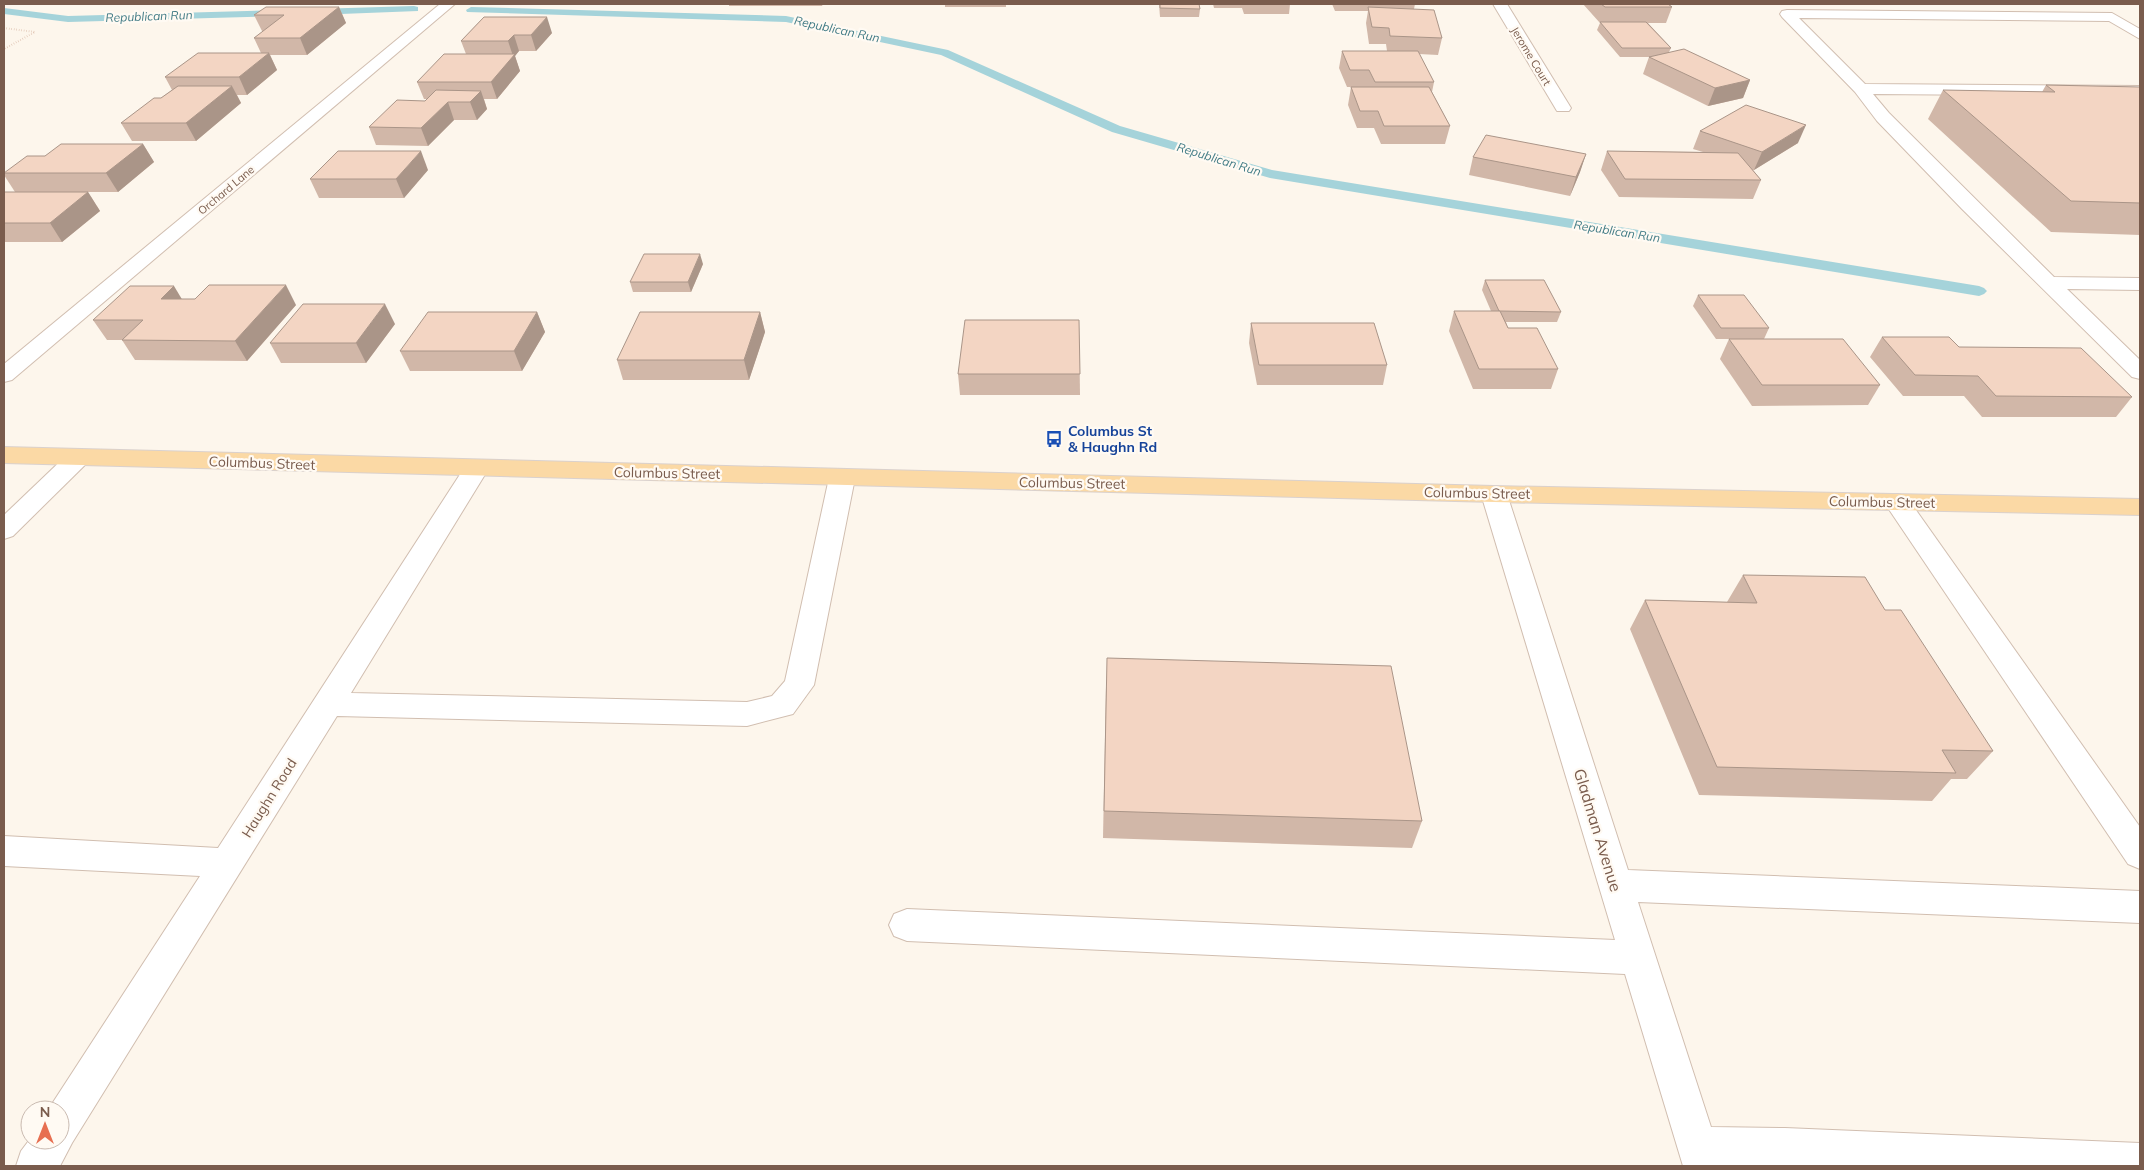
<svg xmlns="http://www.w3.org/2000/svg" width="2144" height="1170" font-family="Mulish,sans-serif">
<rect width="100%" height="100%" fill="#fdf6ec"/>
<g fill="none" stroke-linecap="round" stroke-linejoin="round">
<g fill="#a5d3da" fill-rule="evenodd">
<polygon points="414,6 418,7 418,11 315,15 310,12 315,9"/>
<polygon points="471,7 786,16 948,50 1120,126 1272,170 1979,286 1984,288 1987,291 1984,294 1979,296 1270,178 1112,132 941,55 786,22 467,12 466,10"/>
<polygon points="4,8 68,16 284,10 289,13 284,16 68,22 4,14"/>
</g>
<g stroke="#d1beb0" stroke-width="2">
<g id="minor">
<polygon points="440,4 455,4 12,380 4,382 4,364"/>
<polygon points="1493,4 1507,4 1571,108 1569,111 1557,111"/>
<polygon points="1787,10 2112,13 2140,29 2140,39 2109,21 1799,18 1865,84 2140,86 2140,96 1873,94 1889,113 2054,277 2140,278 2140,290 2067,289 2140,360 2140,379 2132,377 1962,209 1877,121 1855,92 1782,17 1780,14 1782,11"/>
<polygon points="79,449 88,452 91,457 88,462 13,536 4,539 4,515 70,452"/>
<polygon points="477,460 486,462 489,468 351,693 747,702 772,696 785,681 829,478 833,472 842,470 851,472 855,478 814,685 793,714 747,726 337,716 72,1143 60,1166 16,1166 21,1151 30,1139 60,1140 60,1110 48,1110 200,876 4,866 4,836 218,848 468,462"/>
<polygon points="1494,486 1503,488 1507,494 1628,870 2140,891 2140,923 1638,902 1711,1127 1785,1128 2140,1143 2140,1166 1683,1166 1625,974 907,941 894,936 889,925 894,914 907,909 1615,940 1481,494 1485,488"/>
<polygon points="1897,494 1906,496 2140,827 2140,869 2128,864 1888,508 1884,502 1888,496"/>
</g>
</g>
<g stroke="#dad1cd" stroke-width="2">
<polygon id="major" points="4,447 1494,486 2140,499 2140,515 1494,502 4,463"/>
</g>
<polyline stroke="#d9b8a5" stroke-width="2" stroke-dasharray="0.5 2" stroke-linecap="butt" points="4,28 35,32 4,49"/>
<use href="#minor" fill="#fff" fill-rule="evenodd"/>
<use href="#major" fill="#fbd9a5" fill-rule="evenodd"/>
</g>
<g fill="#d1b7a8">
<polygon points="729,4 823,4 822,6 729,6"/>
<rect x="945" y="4" width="61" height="3"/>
<rect x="1052" y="4" width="62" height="1"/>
<polygon points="1159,4 1199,4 1200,9 1199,17 1160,17"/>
<polygon points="1213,4 1290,4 1289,14 1244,14 1242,8 1214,8"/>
<polygon points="1332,4 1415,4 1414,9 1442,38 1438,55 1419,54 1434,82 1432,92 1450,126 1445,144 1381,144 1374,128 1357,128 1348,105 1351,87 1366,87 1347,87 1339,68 1342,51 1387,51 1386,44 1369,44 1366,23 1368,11 1335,11"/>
<polygon points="1583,4 1668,4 1672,7 1666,23 1648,23 1671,48 1669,52 1750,80 1743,98 1708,106 1643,74 1649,57 1620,57 1597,30 1600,23"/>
<polygon points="339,7 346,23 307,55 270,55 277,70 247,95 237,95 241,103 196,141 132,141 121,123 161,98 172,90 165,77 261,53 254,38 263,31 262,31 254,15"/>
<polygon points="484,17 552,33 536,51 519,51 515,56 520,71 497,99 484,99 487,109 477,120 454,120 428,146 376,145 369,127 425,101 427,99 424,99 417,82 466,54 461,41"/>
<polygon points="2046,85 2140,87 2140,235 2051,232 1928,119 1943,90 2042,92"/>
<polygon points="1700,131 1798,143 1754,170 1753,170 1761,180 1753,199 1619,197 1601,170 1607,151 1703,152 1693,149"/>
<polygon points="143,144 154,162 118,192 15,192 4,175 4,173 45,156"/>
<polygon points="1586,154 1580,172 1570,196 1469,175 1473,157"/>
<polygon points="428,170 404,198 319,198 310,179"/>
<polygon points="4,192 88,192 100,211 62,242 4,242"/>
<polygon points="703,264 691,292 633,292 630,282"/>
<polygon points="1485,280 1561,312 1557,322 1506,322 1508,328 1558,369 1551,389 1473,389 1449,331 1454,311 1491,311 1482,290"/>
<polygon points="1698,295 1769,328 1764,339 1716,339 1693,306"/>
<polygon points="182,299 296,305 247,361 135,360 122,340 107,340 93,320"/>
<polygon points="537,312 545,332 522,371 410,371 400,351"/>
<polygon points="760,312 765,332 749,380 623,380 617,360"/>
<polygon points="1079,320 1080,395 960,395 958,374"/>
<polygon points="1251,323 1387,365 1383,385 1257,385 1249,343"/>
<polygon points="395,324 366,363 281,363 270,343"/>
<polygon points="1882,337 1959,347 2132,397 2116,417 1982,417 1964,396 1903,396 1870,357"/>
<polygon points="1729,339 1880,385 1868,405 1752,406 1720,359"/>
<polygon points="1743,575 1885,610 1993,751 1967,779 1951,779 1932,801 1699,795 1630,629 1645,600 1727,602"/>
<polygon points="1106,687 1422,821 1412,848 1103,838"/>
</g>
<g fill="#aa9588">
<polygon points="339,7 346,23 307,55 300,38"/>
<polygon points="547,17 552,33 536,51 531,35"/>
<polygon points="514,35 519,51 515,56 520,71 497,99 491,82 513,56 508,41"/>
<polygon points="269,53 277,70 247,95 239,77"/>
<polygon points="1750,80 1743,98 1708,106 1715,88"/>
<polygon points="232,86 241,103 196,141 186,123"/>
<polygon points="481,91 487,109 477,120 470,102"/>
<polygon points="448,102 454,120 428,146 421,128"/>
<polygon points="1806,125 1798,143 1754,170 1762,152"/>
<polygon points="143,144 154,162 118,192 106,173"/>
<polygon points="421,151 428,170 404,198 396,179"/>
<polygon points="1586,154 1580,172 1570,196 1576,177"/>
<polygon points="88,192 100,211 62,242 50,223"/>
<polygon points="700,254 703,264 691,292 688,282"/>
<polygon points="286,285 296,305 247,361 235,341"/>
<polygon points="174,286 186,306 161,299"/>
<polygon points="385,304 395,324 366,363 356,343"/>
<polygon points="537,312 545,332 522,371 514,351"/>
<polygon points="760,312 765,332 749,380 744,360"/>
</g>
<g fill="#f3d5c3" stroke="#aa9588">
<polygon points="1160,4 1199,4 1200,9 1160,8"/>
<polygon points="1601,4 1668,4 1672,7 1605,7"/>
<polygon points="266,7 339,7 300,38 254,38 284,15 254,15"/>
<polygon points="1368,7 1434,10 1442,38 1390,36 1389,28 1372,27"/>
<polygon points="484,17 547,17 531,35 514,35 508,41 461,41"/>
<polygon points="1600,22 1646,22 1671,48 1622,48"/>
<polygon points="1684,49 1750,80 1715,88 1649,57"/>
<polygon points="1342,51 1418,51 1434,82 1375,82 1369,70 1350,70"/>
<polygon points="198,53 269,53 239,77 165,77"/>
<polygon points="444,54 515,54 491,82 417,82"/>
<polygon points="2046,85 2140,87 2140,203 2071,201 1943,90 2055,92"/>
<polygon points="178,86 232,86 186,123 121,123 154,98 161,98"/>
<polygon points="1351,87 1429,87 1450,126 1384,126 1378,111 1360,111"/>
<polygon points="436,90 481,91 470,102 448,102 421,128 369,127 397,100 425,101"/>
<polygon points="1746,105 1806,125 1762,152 1700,131"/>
<polygon points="1486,135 1586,154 1576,177 1473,157"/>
<polygon points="61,144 143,144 106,173 4,173 27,156 45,156"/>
<polygon points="338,151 421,151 396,179 310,179"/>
<polygon points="1607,151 1738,153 1761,180 1625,179"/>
<polygon points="4,192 88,192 50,223 4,223"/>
<polygon points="644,254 700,254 688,282 630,282"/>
<polygon points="1485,280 1544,280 1561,312 1499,311"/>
<polygon points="209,285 286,285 235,341 122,340 143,320 93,320 130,286 174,286 161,299 195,299"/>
<polygon points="1698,295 1744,295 1769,328 1721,328"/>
<polygon points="303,304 385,304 356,343 270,343"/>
<polygon points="1454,311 1500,311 1508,328 1537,328 1558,369 1479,369"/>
<polygon points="428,312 537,312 514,351 400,351"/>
<polygon points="640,312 760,312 744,360 617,360"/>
<polygon points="965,320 1079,320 1080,374 958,374"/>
<polygon points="1251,323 1374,323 1387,365 1259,365"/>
<polygon points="1882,337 1949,337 1959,347 2081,348 2132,397 1996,396 1978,376 1915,375"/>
<polygon points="1729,339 1843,339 1880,385 1762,385"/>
<polygon points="1743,575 1865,577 1885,610 1901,610 1993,751 1942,750 1956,773 1717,767 1645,600 1757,603"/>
<polygon points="1107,658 1391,666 1422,821 1104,811"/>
</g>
<defs>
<g id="bus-bare" transform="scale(1.35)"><path d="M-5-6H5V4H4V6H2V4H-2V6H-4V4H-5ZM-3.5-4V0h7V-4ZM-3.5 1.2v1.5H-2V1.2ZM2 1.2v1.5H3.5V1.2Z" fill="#1a4fb4" stroke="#fffaf3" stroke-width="2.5" paint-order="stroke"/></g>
</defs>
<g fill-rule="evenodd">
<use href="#bus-bare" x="1054" y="439"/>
</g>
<g text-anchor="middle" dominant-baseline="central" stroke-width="4.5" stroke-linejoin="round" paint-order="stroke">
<g font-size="11" fill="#7a5c4d" stroke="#fffaf3">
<text transform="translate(1531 56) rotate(59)">Jerome Court</text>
<text transform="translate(226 190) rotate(-40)">Orchard Lane</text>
</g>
<g font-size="12" font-style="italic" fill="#437c86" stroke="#fffaf3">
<text transform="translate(149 16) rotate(-2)">Republican Run</text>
<text transform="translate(837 29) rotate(12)">Republican Run</text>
<text transform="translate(1219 159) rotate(17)">Republican Run</text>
<text transform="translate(1617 231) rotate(9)">Republican Run</text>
</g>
<g font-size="14" font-weight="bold" fill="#164399" stroke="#fffaf3" text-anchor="start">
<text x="1068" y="431">Columbus St<tspan x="1068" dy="16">&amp; Haughn Rd</tspan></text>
</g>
<g font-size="14" fill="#7a5c4d" stroke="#fffaf3">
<text transform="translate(262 463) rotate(2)">Columbus Street</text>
<text transform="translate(667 473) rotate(1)">Columbus Street</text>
<text transform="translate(1072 483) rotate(1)">Columbus Street</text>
<text transform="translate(1477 493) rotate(1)">Columbus Street</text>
<text transform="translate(1882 502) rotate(1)">Columbus Street</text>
<text transform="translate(269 798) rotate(-58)">Haughn Road</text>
</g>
<g font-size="16" fill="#7a5c4d" stroke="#fffaf3">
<text transform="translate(1598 830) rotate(73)">Gladman Avenue</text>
</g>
</g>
<rect width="2144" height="1170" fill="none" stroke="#7a5c4d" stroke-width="10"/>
<g transform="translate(45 1125)"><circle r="24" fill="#fffaf3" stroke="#cabbb1"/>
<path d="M0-4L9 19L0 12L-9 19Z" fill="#e76f51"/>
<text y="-8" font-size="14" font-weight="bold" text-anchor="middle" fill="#7a5c4d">N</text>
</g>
</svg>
